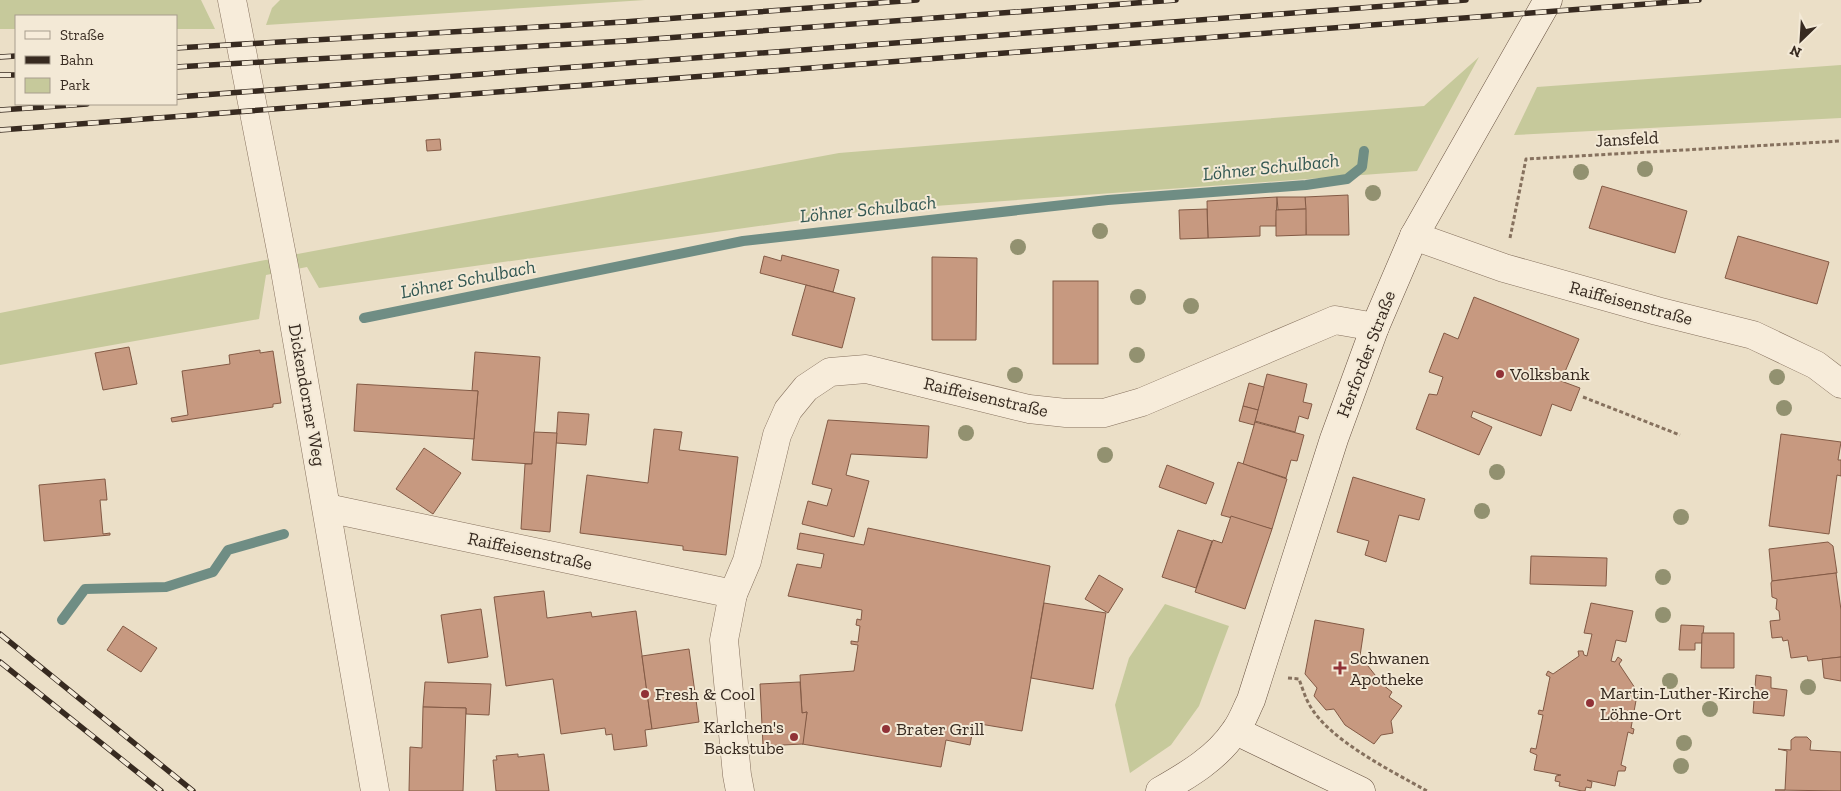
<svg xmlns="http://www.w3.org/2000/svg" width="1841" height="791" font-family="'Zilla Slab',serif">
<rect width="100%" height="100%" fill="#ebdfc7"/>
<g fill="#c6c99b">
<polygon points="0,0 201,0 215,29 176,29 176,16 16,16 16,29 0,29"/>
<polygon points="280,0 645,0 266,25 272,8"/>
<polygon points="1479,57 1417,171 866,211 319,288 307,267 266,275 259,319 0,365 0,313 260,261 839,153 1424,106"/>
<polygon points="1841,65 1841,118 1514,135 1537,87"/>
<polygon points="1165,604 1229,626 1199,706 1171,745 1130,773 1115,705 1129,658"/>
</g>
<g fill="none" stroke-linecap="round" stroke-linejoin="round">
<g stroke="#6f8d84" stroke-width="10">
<polyline points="364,318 743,241 1108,200 1306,185 1347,179 1362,167 1364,151"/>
<polyline points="62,620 85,589 166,587 213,572 228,550 284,534"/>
</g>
</g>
<g fill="#c79980" stroke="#835a45">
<polygon points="440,139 441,150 427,151 426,140"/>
<polygon points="1602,186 1687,211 1675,253 1589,228"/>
<polygon points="1348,195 1349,235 1306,235 1305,197"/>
<polygon points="1277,197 1276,226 1260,226 1260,236 1208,238 1207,201"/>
<polygon points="1277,197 1305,197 1306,209 1278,210"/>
<polygon points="1207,209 1208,238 1180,239 1179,210"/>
<polygon points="1306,209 1306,235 1276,236 1276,210"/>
<polygon points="1738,236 1829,262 1817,304 1725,278"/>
<polygon points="782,255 839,270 833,292 760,273 764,256 781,261"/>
<polygon points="932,257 977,258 976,340 932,340"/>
<rect x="1053" y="281" width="45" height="83"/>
<polygon points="806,285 855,298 842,348 792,335"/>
<polygon points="1474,297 1579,339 1561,381 1580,388 1571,411 1552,404 1541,436 1473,411 1471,417 1492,427 1479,455 1416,429 1429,394 1437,395 1443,377 1429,372 1444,333 1458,339"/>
<polygon points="129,347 137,384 103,390 95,353"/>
<polygon points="260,350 260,353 273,351 281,403 273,404 273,407 172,422 171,418 188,415 182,371 230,364 229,355"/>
<polygon points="475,352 540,357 532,464 472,460 478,391 472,391"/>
<polygon points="1267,374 1307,384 1303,402 1312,404 1308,419 1299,416 1295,432 1255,421"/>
<polygon points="1249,383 1264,387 1258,410 1243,406"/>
<polygon points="357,384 478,391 474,439 354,431"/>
<polygon points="1243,406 1258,410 1254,425 1239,421"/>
<polygon points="558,412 589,414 586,445 556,443"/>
<polygon points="828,420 929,426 927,458 851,454 846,475 869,481 854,537 802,524 808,501 827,506 832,489 812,484"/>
<polygon points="1255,422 1304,435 1297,461 1291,460 1286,478 1243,464"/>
<polygon points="654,429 682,432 679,450 738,457 726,555 683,550 683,546 580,533 587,475 648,483"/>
<polygon points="534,432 557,433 550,532 521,529 525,464 532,464"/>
<polygon points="1781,434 1841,442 1838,460 1841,460 1841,476 1837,475 1829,534 1769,526"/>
<polygon points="424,448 461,473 433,514 396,489"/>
<polygon points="1238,462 1287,479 1272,529 1221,515"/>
<polygon points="1167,465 1214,483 1206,504 1159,487"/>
<polygon points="1353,477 1425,499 1419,520 1399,515 1386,562 1365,555 1369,541 1337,532"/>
<polygon points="105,479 107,500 100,500 103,534 110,533 110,535 44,541 39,485"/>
<polygon points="1231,516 1272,529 1245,609 1195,592 1213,540 1222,543"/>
<polygon points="868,528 1050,566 1022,731 974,723 970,745 946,740 941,767 802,744 807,712 802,713 800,675 854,671 858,645 851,644 851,641 858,642 860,626 856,625 857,619 861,620 862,610 788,596 797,564 821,568 824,554 797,549 800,533 864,545"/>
<polygon points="1178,530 1212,541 1196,588 1162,577"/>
<polygon points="1828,542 1833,546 1837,573 1772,581 1769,549"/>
<polygon points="1531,556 1607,558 1606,586 1530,584"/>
<polygon points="1836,573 1841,610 1841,657 1808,661 1807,656 1791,658 1788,640 1783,641 1782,637 1772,638 1770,621 1780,620 1779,611 1776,609 1777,599 1772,597 1771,583 1772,581"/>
<polygon points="1099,575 1123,589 1108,613 1085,599"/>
<polygon points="544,591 547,618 591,612 592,617 636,611 652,729 645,730 647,746 614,750 612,734 606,735 605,728 561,734 553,679 506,686 494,597"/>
<polygon points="1044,603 1106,613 1093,689 1031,678"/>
<polygon points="1591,603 1633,611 1626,642 1616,640 1611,661 1615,662 1618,657 1622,660 1619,664 1637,691 1641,690 1642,694 1637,695 1631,728 1634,729 1633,734 1628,732 1621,765 1626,767 1625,771 1618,771 1615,786 1587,780 1592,782 1591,788 1586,787 1585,791 1582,791 1559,786 1560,782 1555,781 1556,776 1561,775 1534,770 1537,755 1530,752 1531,748 1536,749 1543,715 1538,714 1539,710 1543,711 1550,677 1546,675 1548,671 1553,674 1579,656 1578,651 1583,651 1584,655 1587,656 1592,634 1584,633"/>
<polygon points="481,609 488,657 448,663 441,615"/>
<polygon points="1315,620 1364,629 1360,656 1383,685 1392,692 1389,697 1402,706 1391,721 1393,733 1381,735 1374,744 1345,725 1334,709 1326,710 1314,696 1317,688 1305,674"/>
<polygon points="1681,625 1704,626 1702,643 1695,643 1695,650 1679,650"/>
<polygon points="123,626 157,648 141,672 107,650"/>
<polygon points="1702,633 1734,633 1734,668 1701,668"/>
<polygon points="689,649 699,722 652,729 642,656"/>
<polygon points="1841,657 1841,681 1824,678 1822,659"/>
<polygon points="1756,675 1771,677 1771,688 1787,690 1784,716 1753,713"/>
<polygon points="425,682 491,684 489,715 466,714 466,708 423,707"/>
<polygon points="800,682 802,713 807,712 803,744 763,746 760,684"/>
<polygon points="423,707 466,708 463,791 409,791 410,747 422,748"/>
<polygon points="1795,737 1807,737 1811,741 1810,750 1841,752 1841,791 1775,790 1785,790 1787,751 1778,749 1791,750 1791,740"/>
<polygon points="518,754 518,757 544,754 549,791 496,791 493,760 497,760 496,756"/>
</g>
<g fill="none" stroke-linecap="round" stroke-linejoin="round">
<g stroke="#86715e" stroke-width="29">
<g id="minor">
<polyline points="232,0 285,271 375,791"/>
<polyline points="1414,236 1504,268 1657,311 1753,335 1816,365 1841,384"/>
<polyline points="327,508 733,594"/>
<polyline points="740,791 737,775 724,640 733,594 747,561 777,435 788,410 806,388 830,372 866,369 1029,409 1066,413 1104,413 1142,402 1335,320 1375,327"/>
</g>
</g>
<g stroke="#685241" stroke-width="29">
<g id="secondary">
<polyline points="1236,731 1361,791"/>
<path d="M1160 791C1188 775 1217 758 1235 731 1242 722 1246 710 1251 700L1334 439 1375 327 1414 236 1548 0"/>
</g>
</g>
<g stroke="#86715e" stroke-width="3" stroke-dasharray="4 2.5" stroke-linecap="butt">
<polyline points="1510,238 1526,159 1841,141"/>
<polyline points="1583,397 1680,435"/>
<path d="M1288 678 1299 679C1302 687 1305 697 1309 704 1328 740 1392 771 1427 791"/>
</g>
<use href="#minor" stroke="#f7ecda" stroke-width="28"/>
<use href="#secondary" stroke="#f7ecda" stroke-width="28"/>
<g stroke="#372a20" stroke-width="5.5">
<g id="rail">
<polyline points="176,48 623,22 917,0"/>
<polyline points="0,57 16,56"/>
<polyline points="176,67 625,41 1176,0"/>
<polyline points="0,75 16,75"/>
<polyline points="176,97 1466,0"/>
<polyline points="0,110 87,104"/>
<polyline points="0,130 1699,0"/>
<polyline points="0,634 193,791"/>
<polyline points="0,662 161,791"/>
</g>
</g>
<use href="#rail" stroke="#f3e9d6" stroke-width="4" stroke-dasharray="11" stroke-linecap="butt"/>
</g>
<g fill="#929170">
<circle cx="1645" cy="169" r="8"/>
<circle cx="1581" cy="172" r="8"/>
<circle cx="1373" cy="193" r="8"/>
<circle cx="1100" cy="231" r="8"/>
<circle cx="1018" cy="247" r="8"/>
<circle cx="1138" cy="297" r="8"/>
<circle cx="1191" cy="306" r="8"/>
<circle cx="1137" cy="355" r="8"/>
<circle cx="1015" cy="375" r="8"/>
<circle cx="1777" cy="377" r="8"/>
<circle cx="1784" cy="408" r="8"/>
<circle cx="966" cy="433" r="8"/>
<circle cx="1105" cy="455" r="8"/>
<circle cx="1497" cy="472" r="8"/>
<circle cx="1482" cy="511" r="8"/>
<circle cx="1681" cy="517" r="8"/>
<circle cx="1663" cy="577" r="8"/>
<circle cx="1663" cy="615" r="8"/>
<circle cx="1670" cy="681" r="8"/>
<circle cx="1808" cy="687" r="8"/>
<circle cx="1710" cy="709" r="8"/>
<circle cx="1684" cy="743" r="8"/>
<circle cx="1681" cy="766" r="8"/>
</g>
<g fill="#913237" stroke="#f3e9d6" stroke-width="2">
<circle cx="1500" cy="374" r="5"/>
<path d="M1337.5 660.5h5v5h5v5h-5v5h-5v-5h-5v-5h5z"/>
<circle cx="645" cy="694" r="5"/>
<circle cx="1590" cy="703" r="5"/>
<circle cx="886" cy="729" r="5"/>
<circle cx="794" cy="737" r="5"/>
</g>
<g text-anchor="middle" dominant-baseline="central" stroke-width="4" stroke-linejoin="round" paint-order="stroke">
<g font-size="18" fill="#372a20" stroke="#f3e9d6">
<text transform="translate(1627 139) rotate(-3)">Jansfeld</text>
<text transform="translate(1631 303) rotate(15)">Raiffeisenstraße</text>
<text transform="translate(1366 354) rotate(-69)">Herforder Straße</text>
<text transform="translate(307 395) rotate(80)">Dickendorner Weg</text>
<text transform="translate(986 397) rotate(13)">Raiffeisenstraße</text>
<text transform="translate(530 551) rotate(12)">Raiffeisenstraße</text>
</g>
<g font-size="18" fill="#372a20" stroke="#f3e9d6" text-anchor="start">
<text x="1510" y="374">Volksbank</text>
<text x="1350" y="658">Schwanen<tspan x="1350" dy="21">Apotheke</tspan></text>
<text x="1600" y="693">Martin-Luther-Kirche<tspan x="1600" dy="21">Löhne-Ort</tspan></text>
<text x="655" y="694">Fresh &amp; Cool</text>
<text x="784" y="727" text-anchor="end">Karlchen's<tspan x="784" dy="21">Backstube</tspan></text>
<text x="896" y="729">Brater Grill</text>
</g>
<g font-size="19" font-style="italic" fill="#315651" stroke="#f3e9d6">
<text transform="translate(1271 167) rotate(-6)">Löhner Schulbach</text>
<text transform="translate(868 209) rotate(-6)">Löhner Schulbach</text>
<text transform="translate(468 279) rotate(-11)">Löhner Schulbach</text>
</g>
</g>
<rect x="15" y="15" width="162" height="90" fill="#f3e9d6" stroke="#a89d8d"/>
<rect x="25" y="31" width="25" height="8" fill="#f7ecda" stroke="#a89d8d"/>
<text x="60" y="40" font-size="15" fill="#372a20">Straße</text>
<rect x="25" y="56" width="25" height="8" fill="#372a20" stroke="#a89d8d"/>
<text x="60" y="65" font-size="15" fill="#372a20">Bahn</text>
<rect x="25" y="78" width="25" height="15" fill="#c6c99b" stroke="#a89d8d"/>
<text x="60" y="90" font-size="15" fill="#372a20">Park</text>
<g transform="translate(1801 40) rotate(205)" stroke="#f3e9d6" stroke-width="4" paint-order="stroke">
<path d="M0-4L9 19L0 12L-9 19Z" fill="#372a20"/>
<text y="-8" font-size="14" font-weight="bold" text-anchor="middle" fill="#372a20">N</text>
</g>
</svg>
